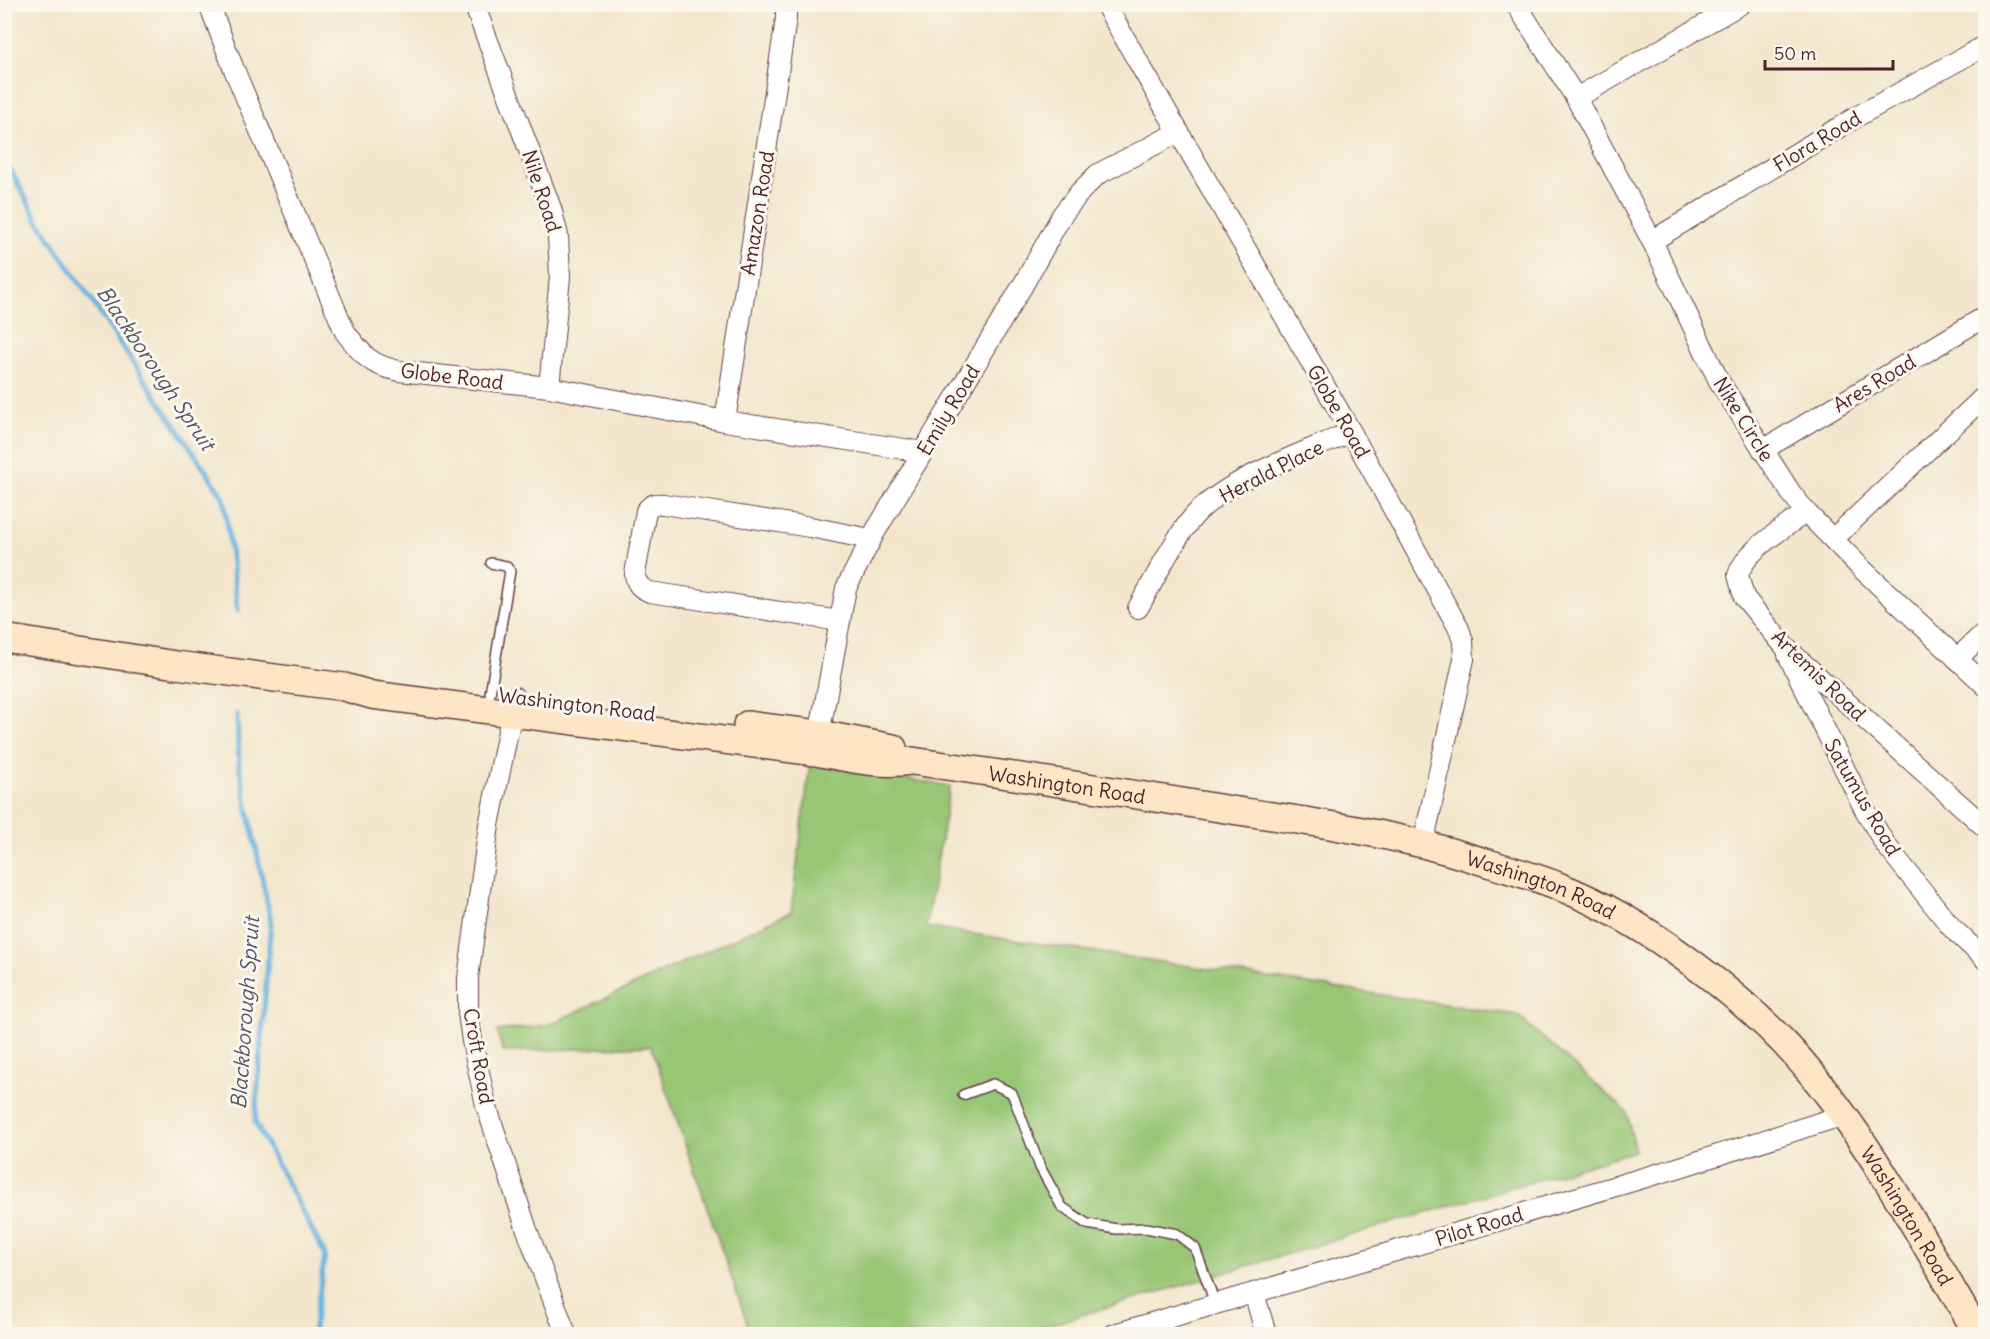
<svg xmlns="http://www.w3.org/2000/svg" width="1990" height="1339" font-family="Delius,sans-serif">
<rect width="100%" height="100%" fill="#fbf7ec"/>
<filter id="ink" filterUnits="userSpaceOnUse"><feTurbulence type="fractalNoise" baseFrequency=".0167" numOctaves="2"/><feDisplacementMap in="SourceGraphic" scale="12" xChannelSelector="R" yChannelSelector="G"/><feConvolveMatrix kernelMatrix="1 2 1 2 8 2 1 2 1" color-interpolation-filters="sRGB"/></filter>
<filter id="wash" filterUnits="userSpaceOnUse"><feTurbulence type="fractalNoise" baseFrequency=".008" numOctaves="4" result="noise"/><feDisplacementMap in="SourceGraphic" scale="24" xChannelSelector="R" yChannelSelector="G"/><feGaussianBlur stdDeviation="1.35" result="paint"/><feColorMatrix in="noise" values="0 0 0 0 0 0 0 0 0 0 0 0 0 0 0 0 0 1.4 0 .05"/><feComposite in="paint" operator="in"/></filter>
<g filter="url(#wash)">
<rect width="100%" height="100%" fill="#f3e6cc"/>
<polygon fill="#98c675" stroke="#717250" stroke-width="1.5" points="810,763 950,786 926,927 1517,1015 1627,1112 1635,1151 1018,1334 751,1334 651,1046 503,1052 497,1031 548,1025 791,912"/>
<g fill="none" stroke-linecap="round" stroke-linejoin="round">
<g stroke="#67b3e0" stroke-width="5">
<polyline points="4,158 37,219 224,498 238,611"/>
<polyline points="237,714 239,766 271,921 255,1122 325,1255 313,1334"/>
</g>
</g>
</g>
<g filter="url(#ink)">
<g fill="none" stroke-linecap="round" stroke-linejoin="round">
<g stroke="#633d43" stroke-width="12">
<g id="lane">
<polyline points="490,694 510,571 506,566 491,563"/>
<polyline points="963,1095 993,1084 1012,1093 1040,1167 1062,1207 1087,1224 1117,1229 1146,1228 1177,1234 1195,1248 1215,1303"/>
</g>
</g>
<g stroke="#633d43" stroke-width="22">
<g id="street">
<path d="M209 4 233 67 345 332C363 355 369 365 399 371L549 387 725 421 923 452"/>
<polyline points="474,4 551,208 558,236 560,277 549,387"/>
<polyline points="1105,4 1351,432 1459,629 1463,641 1464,659 1423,844"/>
<polyline points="1516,4 1576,98 1652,241 1719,381 1791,493 1806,512 1861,568 1986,686"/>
<polyline points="1576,98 1741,4"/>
<polyline points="1652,241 1856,117 1986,45"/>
<polyline points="725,421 786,19 786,4"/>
<polyline points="1763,450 1986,316"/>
<path d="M1806 512C1785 528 1746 549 1738 575L1744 597 1785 647 1986 828"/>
<polyline points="1833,539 1986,395"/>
<path d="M1138 608C1155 579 1171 544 1193 517 1226 479 1304 453 1351 432"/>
<path d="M840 621 650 592C640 588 636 584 635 574L646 511C651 504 655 503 663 504L810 527 870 539"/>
<polyline points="1788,655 1864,808 1885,844 1952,928 1986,960"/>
<polyline points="1957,659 1986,631"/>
<polyline points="515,697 489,825 468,978 468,1012 472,1041 486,1105 527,1230 566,1334"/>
<polyline points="817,747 846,588 875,532 1023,285 1062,215 1080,192 1098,174 1179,132"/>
<polyline points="1254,1293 1266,1334"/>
<polyline points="1114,1334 1677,1168 1844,1115"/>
</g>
</g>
<g stroke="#633d43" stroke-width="30">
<g id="secondary">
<path id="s1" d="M4 638 176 665 344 687 372 695 816 752C848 758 879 766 912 761 1016 776 1121 792 1225 809 1291 819 1358 828 1422 844 1446 850 1468 857 1491 864 1513 871 1536 877 1558 886 1645 920 1752 1001 1811 1073 1877 1153 1926 1246 1978 1334"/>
<polyline points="747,725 819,734 893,748"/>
</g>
</g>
<use href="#lane" stroke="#fff" stroke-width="9"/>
<use href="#street" stroke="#fff" stroke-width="20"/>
<use href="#secondary" stroke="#fde5c5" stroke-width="27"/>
</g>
</g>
<g text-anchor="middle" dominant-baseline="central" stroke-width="6" stroke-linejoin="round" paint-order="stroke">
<g font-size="20" fill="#4a1f2b" stroke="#fbf7ec">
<text transform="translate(1817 141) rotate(-31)">Flora Road</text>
<text transform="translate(542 191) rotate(72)">Nile Road</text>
<text transform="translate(757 213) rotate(-81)">Amazon Road</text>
<text transform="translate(452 376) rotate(7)">Globe Road</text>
<text transform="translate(1874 383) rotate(-31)">Ares Road</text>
<text transform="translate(948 410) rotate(-59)">Emily Road</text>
<text transform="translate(1339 411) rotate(60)">Globe Road</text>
<text transform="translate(1744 419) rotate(58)">Nike Circle</text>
<text transform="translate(1271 471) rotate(-27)">Herald Place</text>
<text transform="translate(1819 675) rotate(44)">Artemis Road</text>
<text transform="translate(577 704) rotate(7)">Washington Road</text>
<text stroke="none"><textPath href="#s1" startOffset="1074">Washington Road</textPath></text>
<text transform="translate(1863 797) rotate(60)">Satumus Road</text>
<text stroke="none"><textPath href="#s1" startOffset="1560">Washington Road</textPath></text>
<text transform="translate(479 1056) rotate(80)">Croft Road</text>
<text stroke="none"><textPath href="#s1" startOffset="2066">Washington Road</textPath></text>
<text transform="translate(1479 1226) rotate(-17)">Pilot Road</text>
</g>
<g font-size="21" font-style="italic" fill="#54536a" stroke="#fbf7ec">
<text transform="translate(156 368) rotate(56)">Blackborough Spruit</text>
<text transform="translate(245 1013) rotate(-86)">Blackborough Spruit</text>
</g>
</g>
<rect width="1990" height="1339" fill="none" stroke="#fbf7ec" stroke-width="24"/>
<path d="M1765 60v9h128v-9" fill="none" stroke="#4a1f2b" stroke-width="3"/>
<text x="1774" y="60" font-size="18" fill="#4a1f2b" stroke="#fbf7ec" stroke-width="4.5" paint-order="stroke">50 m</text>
</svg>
